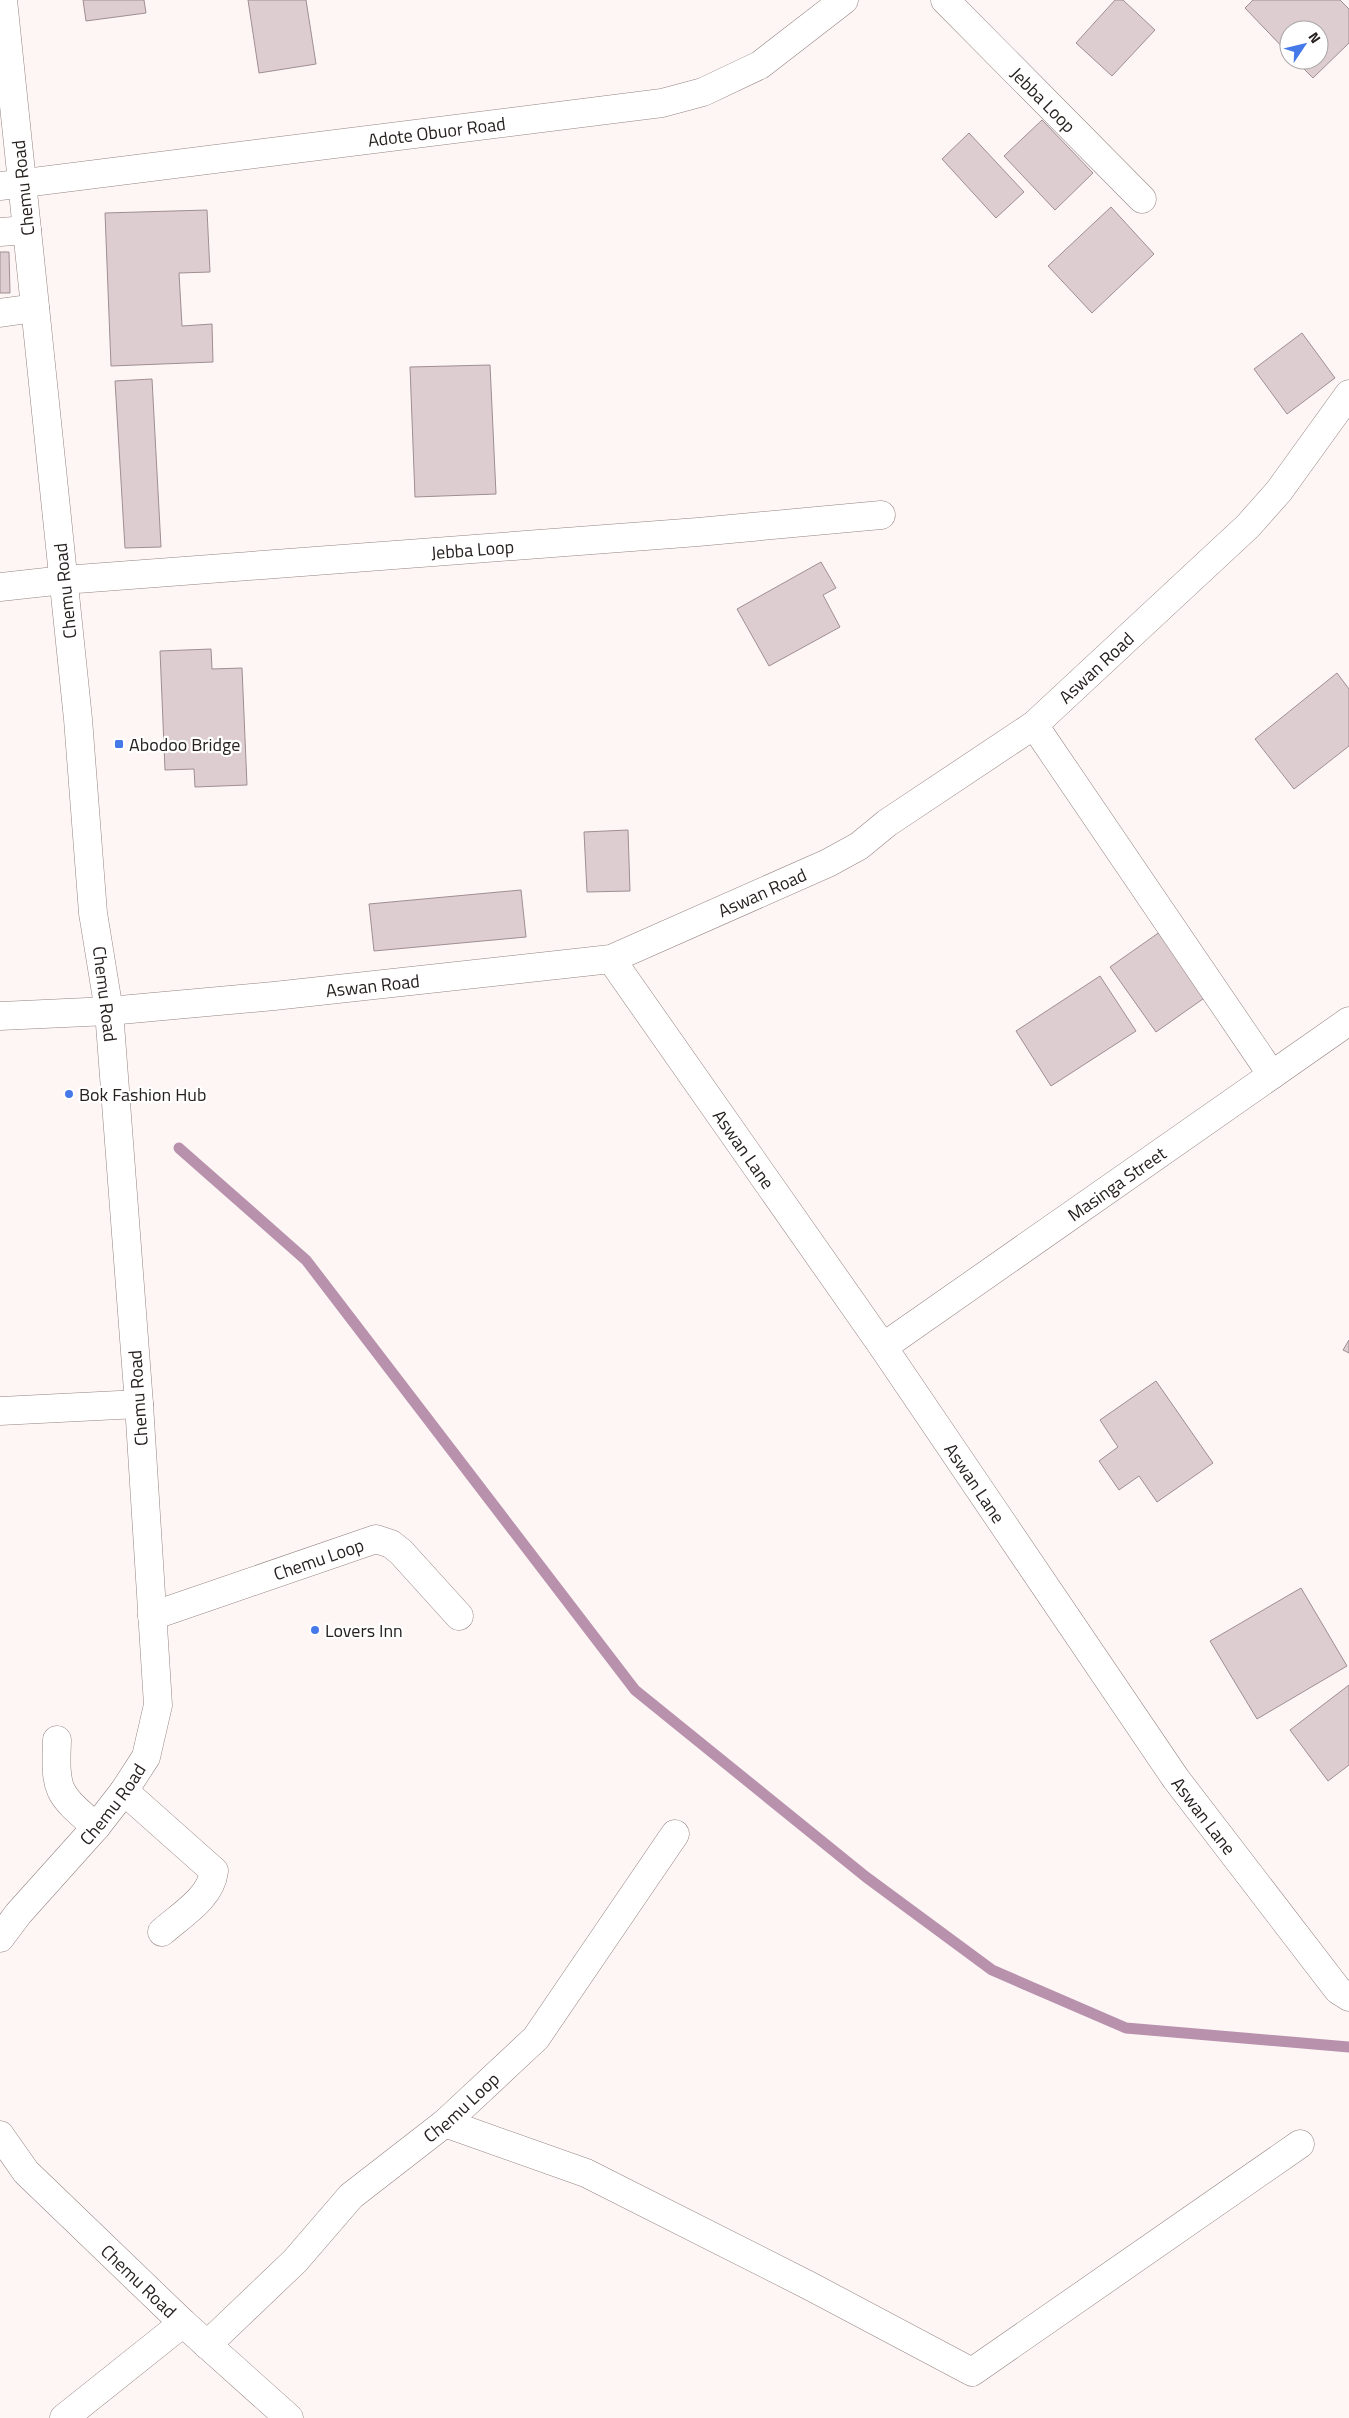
<svg xmlns="http://www.w3.org/2000/svg" width="1349" height="2418" font-family="'Titillium Web',sans-serif">
<rect width="100%" height="100%" fill="#fef6f5"/>
<g fill="none" stroke-linecap="round" stroke-linejoin="round">
<polyline stroke="#b892ad" stroke-width="11" points="179,1148 306,1260 635,1690 866,1877 992,1970 1126,2028 1349,2047"/>
</g>
<g fill="#ddccd0" stroke="#9f8e92">
<polygon points="83,0 144,0 146,13 86,21"/>
<polygon points="248,0 306,0 316,64 259,73"/>
<polygon points="1115,0 1123,0 1155,30 1112,76 1076,43"/>
<polygon points="1253,0 1340,0 1349,9 1349,43 1313,78 1295,60 1319,60 1319,30 1289,30 1289,54 1245,8"/>
<polygon points="1042,120 1093,173 1055,210 1004,156"/>
<polygon points="969,133 1024,192 996,218 942,159"/>
<polygon points="1111,207 1154,254 1092,313 1048,266"/>
<polygon points="207,210 210,272 179,273 182,326 212,324 213,362 111,366 105,213"/>
<polygon points="0,252 9,252 10,293 0,293"/>
<polygon points="1302,333 1335,378 1287,414 1254,369"/>
<polygon points="490,365 496,494 415,497 410,367"/>
<polygon points="152,379 161,547 125,548 115,381"/>
<polygon points="821,562 836,588 823,595 840,627 769,666 737,609"/>
<polygon points="211,649 212,669 242,668 247,785 195,787 194,769 165,770 160,651"/>
<polygon points="1337,673 1349,689 1349,746 1294,789 1255,739"/>
<polygon points="628,830 630,891 587,892 584,832"/>
<polygon points="521,890 526,937 374,951 369,904"/>
<polygon points="1164,929 1210,994 1156,1032 1110,967"/>
<polygon points="1100,976 1136,1031 1051,1086 1016,1031"/>
<polygon points="1349,1340 1349,1353 1343,1350"/>
<polygon points="1156,1381 1213,1463 1157,1502 1139,1476 1119,1490 1099,1461 1118,1447 1100,1420"/>
<polygon points="1301,1588 1347,1666 1257,1719 1210,1641"/>
<polygon points="1349,1685 1349,1765 1328,1781 1290,1730"/>
</g>
<g fill="none" stroke-linecap="round" stroke-linejoin="round">
<g stroke="#948482" stroke-width="29">
<g id="minor">
<path id="s1" d="M945 0 1142 199"/>
<path id="s2" d="M0 186 662 103 703 92 760 65 844 0"/>
<polyline points="0,232 27,230"/>
<polyline points="0,313 35,308"/>
<path id="s3" d="M0 587 64 580 698 532 881 515"/>
<polyline points="1034,725 1272,1075"/>
<path id="s4" d="M611 959 883 1347 1176 1779 1338 1990 1349 1997"/>
<path id="s5" d="M0 1016 109 1011 274 996 611 959 828 863 859 846 887 823 1034 725 1248 526 1279 491 1349 394"/>
<path id="s6" d="M883 1347 1349 1021"/>
<polyline points="0,1411 139,1404"/>
<path id="s7" d="M152 1616 376 1539 391 1544 401 1552 459 1616"/>
<path d="M57 1740C55 1792 57 1793 96 1827"/>
<path d="M124 1791 214 1871C211 1898 181 1915 162 1932"/>
<path id="s8" d="M0 1938 18 1914 96 1827 124 1791 146 1757 158 1705 139 1404 109 1011 93 913 78 719 3 0"/>
<polyline points="445,2123 586,2173 808,2285 972,2372 1300,2144"/>
<path id="s9" d="M0 2135 26 2172 183 2323 289 2418"/>
<path id="s10" d="M207 2345 295 2261 351 2196 445 2123 536 2038 675 1834"/>
<polyline points="64,2418 183,2323"/>
</g>
</g>
<use href="#minor" stroke="#fff" stroke-width="28"/>
</g>
<g fill="#4578e9" stroke="#fff" stroke-width="2">
<rect x="114" y="739" width="10" height="10" rx="2.5"/>
<circle cx="69" cy="1094" r="5"/>
<circle cx="315" cy="1630" r="5"/>
</g>
<g text-anchor="middle" dominant-baseline="central" stroke-width="4.5" stroke-linejoin="round" paint-order="stroke">
<g font-size="18" fill="#272120" stroke="#fff">
<text stroke="none"><textPath href="#s1" startOffset="140">Jebba Loop</textPath></text>
<text stroke="none"><textPath href="#s2" startOffset="440">Adote Obuor Road</textPath></text>
<text transform="translate(23 188) rotate(-96)">Chemu Road</text>
<text stroke="none"><textPath href="#s3" startOffset="474">Jebba Loop</textPath></text>
<text transform="translate(65 591) rotate(-96)">Chemu Road</text>
<text stroke="none"><textPath href="#s5" startOffset="1184">Aswan Road</textPath></text>
<text stroke="none"><textPath href="#s5" startOffset="779">Aswan Road</textPath></text>
<text stroke="none"><textPath href="#s5" startOffset="374">Aswan Road</textPath></text>
<text transform="translate(105 994) rotate(83)">Chemu Road</text>
<text stroke="none"><textPath href="#s4" startOffset="232">Aswan Lane</textPath></text>
<text stroke="none"><textPath href="#s6" startOffset="285">Masinga Street</textPath></text>
<text transform="translate(138 1398) rotate(-94)">Chemu Road</text>
<text stroke="none"><textPath href="#s4" startOffset="638">Aswan Lane</textPath></text>
<text stroke="none"><textPath href="#s7" startOffset="176">Chemu Loop</textPath></text>
<text stroke="none"><textPath href="#s8" startOffset="175">Chemu Road</textPath></text>
<text stroke="none"><textPath href="#s4" startOffset="1042">Aswan Lane</textPath></text>
<text stroke="none"><textPath href="#s10" startOffset="349">Chemu Loop</textPath></text>
<text stroke="none"><textPath href="#s9" startOffset="202">Chemu Road</textPath></text>
</g>
<g font-size="18" fill="#272120" stroke="#fff" text-anchor="start">
<text x="129" y="744">Abodoo Bridge</text>
<text x="79" y="1094">Bok Fashion Hub</text>
<text x="325" y="1630">Lovers Inn</text>
</g>
</g>
<g transform="translate(1304 45) rotate(55)"><circle r="24" fill="#ffffff" stroke="#a9a6a6"/>
<path d="M0-4L9 19L0 12L-9 19Z" fill="#4578e9"/>
<text y="-8" font-size="14" font-weight="bold" text-anchor="middle" fill="#272120">N</text>
</g>
</svg>
